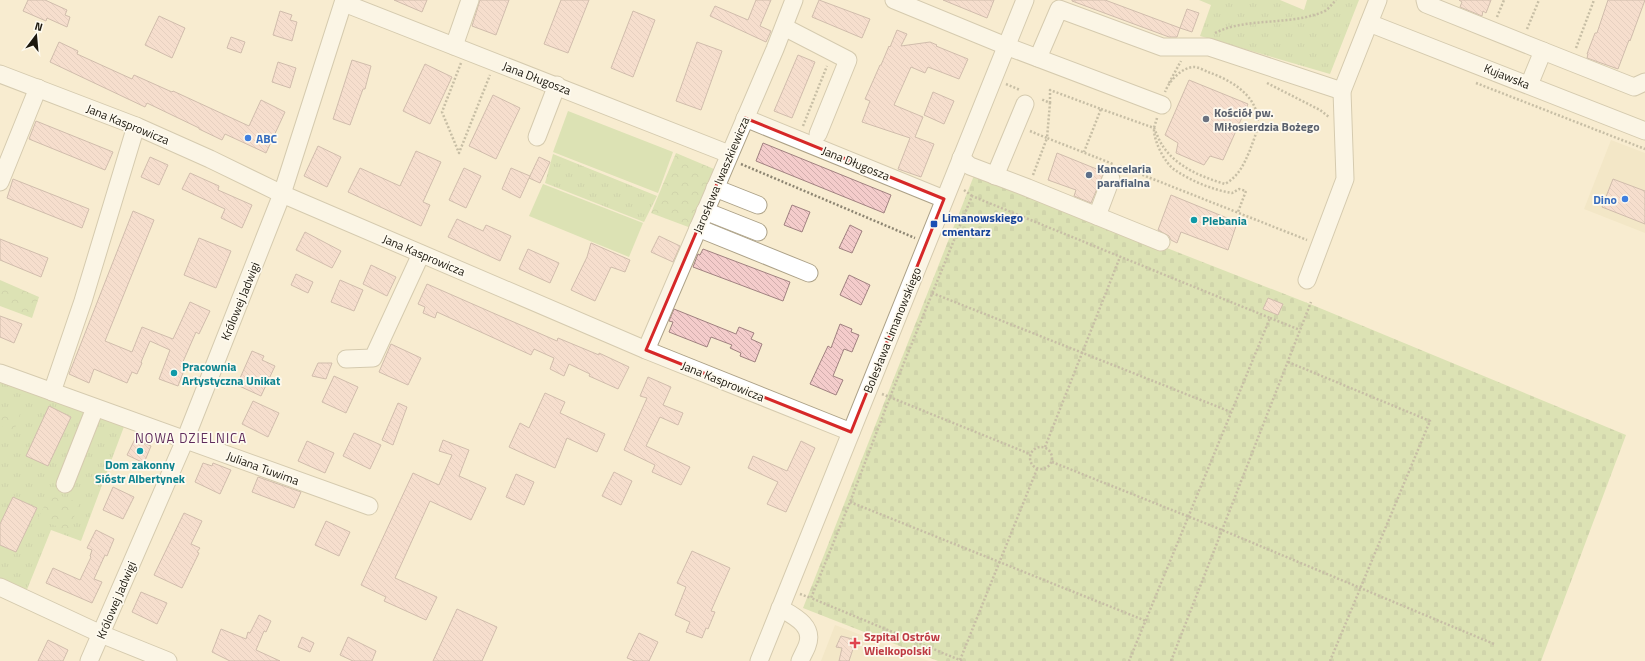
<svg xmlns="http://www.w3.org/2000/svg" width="1645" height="661" font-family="'Titillium Web',sans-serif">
<defs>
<pattern id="grass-tufts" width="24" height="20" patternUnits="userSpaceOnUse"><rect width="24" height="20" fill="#bad493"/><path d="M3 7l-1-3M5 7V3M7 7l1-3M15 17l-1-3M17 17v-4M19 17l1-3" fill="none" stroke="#9fb57e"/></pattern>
<pattern id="cemetery-stones" width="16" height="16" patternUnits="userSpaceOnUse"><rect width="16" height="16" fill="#bad493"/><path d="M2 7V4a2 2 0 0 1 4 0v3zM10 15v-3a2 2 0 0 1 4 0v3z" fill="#9fb57e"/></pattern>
<pattern id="park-crowns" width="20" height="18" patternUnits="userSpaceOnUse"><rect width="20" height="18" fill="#bad493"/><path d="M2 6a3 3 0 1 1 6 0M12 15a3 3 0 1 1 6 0" fill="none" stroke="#9fb57e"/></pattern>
<pattern id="building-back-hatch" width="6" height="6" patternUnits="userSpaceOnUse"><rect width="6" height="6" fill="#f4cccb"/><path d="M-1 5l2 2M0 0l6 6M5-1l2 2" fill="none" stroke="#d1aead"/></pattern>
</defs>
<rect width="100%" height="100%" fill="#f8ecd0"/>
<g fill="#eedfbc">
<polygon points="1611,140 1645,153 1645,233 1584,209"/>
<polygon points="835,625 929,661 821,661"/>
</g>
<g fill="url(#grass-tufts)">
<polygon points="1199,0 1280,0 1304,10 1307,0 1359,0 1330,74 1200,36 1211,5"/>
<polygon points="553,154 657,196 644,222 545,183"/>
<polygon points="0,378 125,424 81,541 51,530 26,592 0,580"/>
</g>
<polygon fill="url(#cemetery-stones)" points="975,173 1310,304 1626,435 1541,661 938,661 803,608"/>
<g fill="url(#park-crowns)">
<polygon points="676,153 714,169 691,228 651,213"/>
<polygon points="0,280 39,297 32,318 0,306"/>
<polygon points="21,411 14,431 0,426 0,416"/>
<polygon points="51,492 79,503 69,531 38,519"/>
</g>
<g fill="#bad493">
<polygon points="568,111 673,152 658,193 553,152"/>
<polygon points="543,184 643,223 629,257 529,216"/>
</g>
<g fill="url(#building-back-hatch)" stroke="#a08180">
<polygon points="28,0 45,0 67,10 65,15 70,17 67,27 47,18 46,21 23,11"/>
<polygon points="394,0 427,0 422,12"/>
<polygon points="480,0 509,0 496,35 472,26"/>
<polygon points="561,0 589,0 568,53 544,44"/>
<polygon points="756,0 771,0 760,26 771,31 766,42 710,16 715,6 748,20"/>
<polygon points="819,0 870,19 862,38 812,17"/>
<polygon points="943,0 994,0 987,18"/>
<polygon points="1072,0 1105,0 1180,28 1177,37 1169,37 1072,1"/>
<polygon points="1459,0 1491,0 1486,13 1483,11 1482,16 1460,7 1462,2"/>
<polygon points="1608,0 1645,0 1630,41 1629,40 1618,69 1587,58 1588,54 1587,54 1595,33 1597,33"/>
<polygon points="1187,9 1199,13 1192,32 1180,28"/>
<polygon points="280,11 292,15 290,20 297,22 292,41 273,35"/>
<polygon points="633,11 655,20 633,77 611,68"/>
<polygon points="159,16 185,28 172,58 145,45"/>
<polygon points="897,30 907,34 901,46 930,42 937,45 936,46 968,59 959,79 928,67 925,73 911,67 894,105 923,117 915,137 934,144 921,177 898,169 910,138 862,122 870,101 865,99 880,65 881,65 889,46 890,47"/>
<polygon points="231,37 245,42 241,53 227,48"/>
<polygon points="59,42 78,51 77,54 132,79 134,75 172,92 173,91 249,126 261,100 285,112 266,153 225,134 222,140 199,129 199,128 147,103 145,107 50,62"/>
<polygon points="697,42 722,51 701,110 676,101"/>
<polygon points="798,55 815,62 792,118 774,111"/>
<polygon points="352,60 371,66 365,89 363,89 350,125 333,119"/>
<polygon points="278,62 296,68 290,88 272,82"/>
<polygon points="425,64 452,77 430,124 403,111"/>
<polygon points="1189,80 1248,104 1223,160 1210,156 1204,165 1176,153 1178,143 1165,135"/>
<polygon points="933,92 954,101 944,124 924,115"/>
<polygon points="493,95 520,108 496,159 469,146"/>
<polygon points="36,121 113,152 105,170 29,139"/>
<polygon points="763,143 891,195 884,213 756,161"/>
<polygon points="318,146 341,157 327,187 304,176"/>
<polygon points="416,151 441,162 423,202 430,205 421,226 348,192 360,168 400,186"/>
<polygon points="1057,153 1104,172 1091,203 1074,196 1076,190 1048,180"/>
<polygon points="150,157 168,165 159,185 141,177"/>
<polygon points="539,157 550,162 540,183 529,178"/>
<polygon points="464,168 481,176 466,208 449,200"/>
<polygon points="511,168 530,176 520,198 502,189"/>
<polygon points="190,173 219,186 218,190 252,205 242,228 221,218 225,209 182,189"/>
<polygon points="13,179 89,209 82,228 7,198"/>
<polygon points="1613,179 1645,191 1645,224 1602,207"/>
<polygon points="1171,195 1227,218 1226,223 1236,226 1228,250 1181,232 1177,243 1171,240 1169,236 1158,230"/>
<polygon points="792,205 810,212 802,232 784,225"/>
<polygon points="133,211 154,220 105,341 132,352 142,327 173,339 190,302 210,311 199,334 196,332 182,364 186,365 178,386 159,379 170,350 150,341 141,362 142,363 137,374 132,372 127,383 94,369 89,383 69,374"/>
<polygon points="457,219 483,231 486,225 511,236 500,261 448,237"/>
<polygon points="850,225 862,231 852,253 839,248"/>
<polygon points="305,232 341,251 332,268 296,250"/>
<polygon points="659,236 680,246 673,262 651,252"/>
<polygon points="199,238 231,251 216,288 184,275"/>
<polygon points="0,239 48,258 41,277 0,260"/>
<polygon points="591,243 630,260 625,272 611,267 595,301 571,290 587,257"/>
<polygon points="528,249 559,263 550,283 519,269"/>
<polygon points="703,249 790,282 783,301 693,267 698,254 700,255"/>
<polygon points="371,265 396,277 387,296 363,284"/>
<polygon points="296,274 313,282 308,293 291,285"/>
<polygon points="849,275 870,285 861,305 840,295"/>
<polygon points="340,280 363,290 354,311 331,302"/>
<polygon points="427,284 557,341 558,338 599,355 599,353 629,367 618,389 589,376 590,374 569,364 564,376 550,369 554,358 534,349 531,355 437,312 435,318 423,313 425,307 418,304"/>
<polygon points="1268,298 1283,304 1278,315 1263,309"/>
<polygon points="674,309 736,334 739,327 754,333 751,339 762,344 755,362 740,356 741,353 730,348 732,345 711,337 707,347 669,332 673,322 669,321"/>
<polygon points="0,316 22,324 14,343 0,337"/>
<polygon points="840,324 852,329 851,332 859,335 852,352 844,349 833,376 843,380 836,395 810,384 828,346 831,348"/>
<polygon points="391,344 421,358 408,385 379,372"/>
<polygon points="252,351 264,356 262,360 275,366 261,396 237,385"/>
<polygon points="318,363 332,363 326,379 312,376"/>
<polygon points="334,376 358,387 346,413 322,402"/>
<polygon points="648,377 671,387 663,405 683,413 678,425 660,417 646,446 690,467 681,485 652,472 655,465 624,450 647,398 640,396"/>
<polygon points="545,393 565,402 560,413 605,434 597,452 567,438 555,468 509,447 520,423 529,428"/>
<polygon points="253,401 279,413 268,437 242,424"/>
<polygon points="398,403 407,407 393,445 382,440"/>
<polygon points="49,406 71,417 48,466 26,456"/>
<polygon points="354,433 381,445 370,469 343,456"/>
<polygon points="135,439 151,446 144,463 127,455"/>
<polygon points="443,440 469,450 459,476 486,488 471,520 430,501 395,578 437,597 426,620 384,601 386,597 361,585 413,473 439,485 452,455 439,451"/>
<polygon points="307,441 334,453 325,473 298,461"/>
<polygon points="801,441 815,448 786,512 767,504 778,482 748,468 753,456 787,471"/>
<polygon points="203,463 212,466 213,463 231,470 220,494 195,482"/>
<polygon points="614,472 632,481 621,505 602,496"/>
<polygon points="516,474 534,482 524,505 506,497"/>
<polygon points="258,477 301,492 294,508 252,492"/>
<polygon points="113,487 134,497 123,519 103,510"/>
<polygon points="13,497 37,508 16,552 0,545 0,524"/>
<polygon points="184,513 202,521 191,544 200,548 197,552 199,553 182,588 154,575"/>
<polygon points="326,521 350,532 339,556 315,545"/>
<polygon points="96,530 114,539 107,556 105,555 94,579 102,582 92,603 46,583 53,568 80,580 91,557 90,556 92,550 87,548"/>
<polygon points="692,551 730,568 711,611 715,612 708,629 706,628 702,638 686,632 690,622 675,615 686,587 677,583"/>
<polygon points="141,592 167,603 157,624 132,612"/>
<polygon points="457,609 497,627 482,661 433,661"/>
<polygon points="259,615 271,621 266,632 264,631 256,650 280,661 230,661 212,652 221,629 246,639 248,632 250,633"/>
<polygon points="639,633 658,642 649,661 635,661 627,658"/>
<polygon points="841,636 856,640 849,661 839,661 842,648 836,647"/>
<polygon points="302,637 314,643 310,652 298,647"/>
<polygon points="348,637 376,651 372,661 353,661 340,655"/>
<polygon points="48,640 68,650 63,661 38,661"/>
</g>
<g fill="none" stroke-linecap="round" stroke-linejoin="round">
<g stroke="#aca187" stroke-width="19">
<g id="minor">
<polyline points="894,0 1006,46 1162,105"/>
<polyline points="1425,0 1426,4 1543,51 1529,85"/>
<polyline points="344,3 729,154"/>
<polyline points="1369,23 1645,131"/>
<polyline points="784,27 848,60 818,134"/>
<polyline points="454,46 470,0"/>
<polyline points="1543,51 1634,87 1645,82"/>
<polyline points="1038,58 1059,9 1162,47 1209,47 1342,91"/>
<polyline points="0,74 136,126 210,159 282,194 646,350 851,432"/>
<polyline points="745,118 944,199"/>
<polyline points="537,137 557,85"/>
<polyline points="961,158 970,166 1028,188 1161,242"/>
<polyline points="995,176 1025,104"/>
<polyline points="0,182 38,88"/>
<polyline points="715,188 758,205"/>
<polyline points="705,211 758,232"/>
<polyline points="1097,216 1111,179"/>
<polyline points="698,228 809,273"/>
<polyline points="1307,280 1345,179 1342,91 1378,0"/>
<polyline points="646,350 775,49 794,0"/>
<polyline points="346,359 373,358 421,254"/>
<polyline points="0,373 369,506"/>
<polyline points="52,392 83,301 136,126"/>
<polyline points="65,484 95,408"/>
<polyline points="0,587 101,634 168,661"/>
<path d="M780 608C794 616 815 626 807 646 805 651 802 656 800 661"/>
<polyline points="89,661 185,440 282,194 344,0"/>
<polyline points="759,661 1025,0"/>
</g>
</g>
<g stroke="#8d8572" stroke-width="2.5" stroke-dasharray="2 2" stroke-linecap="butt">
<polyline points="1497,17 1504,0"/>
<polyline points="1527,29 1539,0"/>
<path d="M1215 33C1247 17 1288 26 1323 12 1328 10 1332 4 1336 0"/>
<polyline points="1576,48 1594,0"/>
<polyline points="461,63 442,112 459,153 490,75"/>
<polyline points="1169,83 1181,61"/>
<polyline points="1267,83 1320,110 1329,117"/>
<polyline points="1476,83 1645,149"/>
<polyline points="1006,84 1020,90"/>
<polyline points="1050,103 1050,90 1101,109 1084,152"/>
<path d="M1101 109 1154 128C1157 135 1160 142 1164 148 1179 168 1202 177 1225 184 1239 176 1244 164 1250 150 1254 139 1260 126 1257 114 1252 92 1228 79 1208 72 1204 70 1198 67 1194 67 1182 67 1169 81 1165 92"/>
<path d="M1157 118C1156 122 1154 126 1154 130 1154 141 1165 164 1175 170 1191 181 1213 190 1232 193L1239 189 1246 191 1238 212"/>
<polyline points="803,126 827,66"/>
<polyline points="1030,131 1047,138 1050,103 1041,99"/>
<polyline points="741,164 915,238"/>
<polyline points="1120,166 1307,240"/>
<polyline points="1033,175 1047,138 1113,164"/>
<polyline points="964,190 972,196"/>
<polyline points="932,293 1231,412"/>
<polyline points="1270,318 1300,330"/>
<polyline points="1288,362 1430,421 1330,661"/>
<polyline points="882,394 1030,454"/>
<circle cx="1041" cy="458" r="11"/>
<polyline points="1045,447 1120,257"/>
<polyline points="1052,462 1222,530 1494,644"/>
<polyline points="850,502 1146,621"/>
<polyline points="800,594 811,598"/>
<polyline points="960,660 1037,469"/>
<polyline points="962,661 811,598 850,502 890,397 972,196 1270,318 1129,661"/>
<polyline points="1171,661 1311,302"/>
</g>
<use href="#minor" stroke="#fff" stroke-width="17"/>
</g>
<path d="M0 0H1645V661H0ZM745 118 944 199 851 432 646 350Z" fill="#f8ecd0" fill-opacity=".55" fill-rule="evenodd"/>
<path fill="none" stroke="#d62828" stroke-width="3" stroke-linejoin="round" d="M745 118 944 199 851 432 646 350Z"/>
<circle fill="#6b7280" stroke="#fefaef" stroke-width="1.5" cx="1206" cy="119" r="4"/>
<g fill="#3f7fe0" stroke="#fefaef" stroke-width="1.5">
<circle cx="248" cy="138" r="4"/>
<circle cx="1625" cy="199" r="4"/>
</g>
<circle fill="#5c6f8a" stroke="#fefaef" stroke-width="1.5" cx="1089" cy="175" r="4"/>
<g fill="#0f9aa8" stroke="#fefaef" stroke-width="1.5">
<circle cx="1194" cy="220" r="4"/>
<circle cx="174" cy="373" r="4"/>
<circle cx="140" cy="451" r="4"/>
</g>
<rect fill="#1a4fb4" stroke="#fefaef" stroke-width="1.5" x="930" y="220" width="8" height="8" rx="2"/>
<path fill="#e0444e" stroke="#fefaef" stroke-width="1.5" d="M853 637h4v4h4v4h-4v4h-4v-4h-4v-4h4z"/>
<g text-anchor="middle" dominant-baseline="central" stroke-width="3.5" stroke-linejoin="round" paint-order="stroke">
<g font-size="12" fill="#1c180e" stroke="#fefaef">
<text transform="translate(1507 76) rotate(22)">Kujawska</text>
<text transform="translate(537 78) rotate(21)">Jana Długosza</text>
<text transform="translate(128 124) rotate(22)">Jana Kasprowicza</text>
<text transform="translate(856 163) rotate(22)">Jana Długosza</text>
<text transform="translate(721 175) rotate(-67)">Jarosława Iwaszkiewicza</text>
<text transform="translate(424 255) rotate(23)">Jana Kasprowicza</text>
<text transform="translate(240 301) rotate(-68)">Królowej Jadwigi</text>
<text transform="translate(892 330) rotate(-68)">Bolesława Limanowskiego</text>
<text transform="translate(723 381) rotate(22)">Jana Kasprowicza</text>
<text transform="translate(263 468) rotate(20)">Juliana Tuwima</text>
<text transform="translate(116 600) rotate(-67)">Królowej Jadwigi</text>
</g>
<g font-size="12" font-weight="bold" fill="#5b616d" stroke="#fefaef" text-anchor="start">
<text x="1214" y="112">Kościół pw.<tspan x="1214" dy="14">Miłosierdzia Bożego</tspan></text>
</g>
<g font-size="12" font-weight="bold" fill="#366cbe" stroke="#fefaef" text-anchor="start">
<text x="256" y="138">ABC</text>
<text x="1617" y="199" text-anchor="end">Dino</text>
</g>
<g font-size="12" font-weight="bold" fill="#4e5e75" stroke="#fefaef" text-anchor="start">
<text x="1097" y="168">Kancelaria<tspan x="1097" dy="14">parafialna</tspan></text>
</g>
<g font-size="12" font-weight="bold" fill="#164399" stroke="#fefaef" text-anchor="start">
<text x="942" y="217">Limanowskiego<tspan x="942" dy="14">cmentarz</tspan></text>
</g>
<g font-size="12" font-weight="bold" fill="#0d838f" stroke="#fefaef" text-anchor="start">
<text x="1202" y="220">Plebania</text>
<text x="182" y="366">Pracownia<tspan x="182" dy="14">Artystyczna Unikat</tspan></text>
<text x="140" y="464" text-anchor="middle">Dom zakonny<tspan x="140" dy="14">Sióstr Albertynek</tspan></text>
</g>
<g font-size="12" font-weight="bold" fill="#be3a42" stroke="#fefaef" text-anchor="start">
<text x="864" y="636">Szpital Ostrów<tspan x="864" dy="14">Wielkopolski</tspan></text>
</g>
<g font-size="13" letter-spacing="1" fill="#5f2c5c" stroke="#fefaef">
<text x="191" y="438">NOWA DZIELNICA</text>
</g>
</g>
<g transform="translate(36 36) rotate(16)" stroke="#fefaef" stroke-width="3" paint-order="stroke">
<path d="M0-3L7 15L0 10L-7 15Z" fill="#1c180e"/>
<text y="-6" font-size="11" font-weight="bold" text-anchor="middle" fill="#1c180e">N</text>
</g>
</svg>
